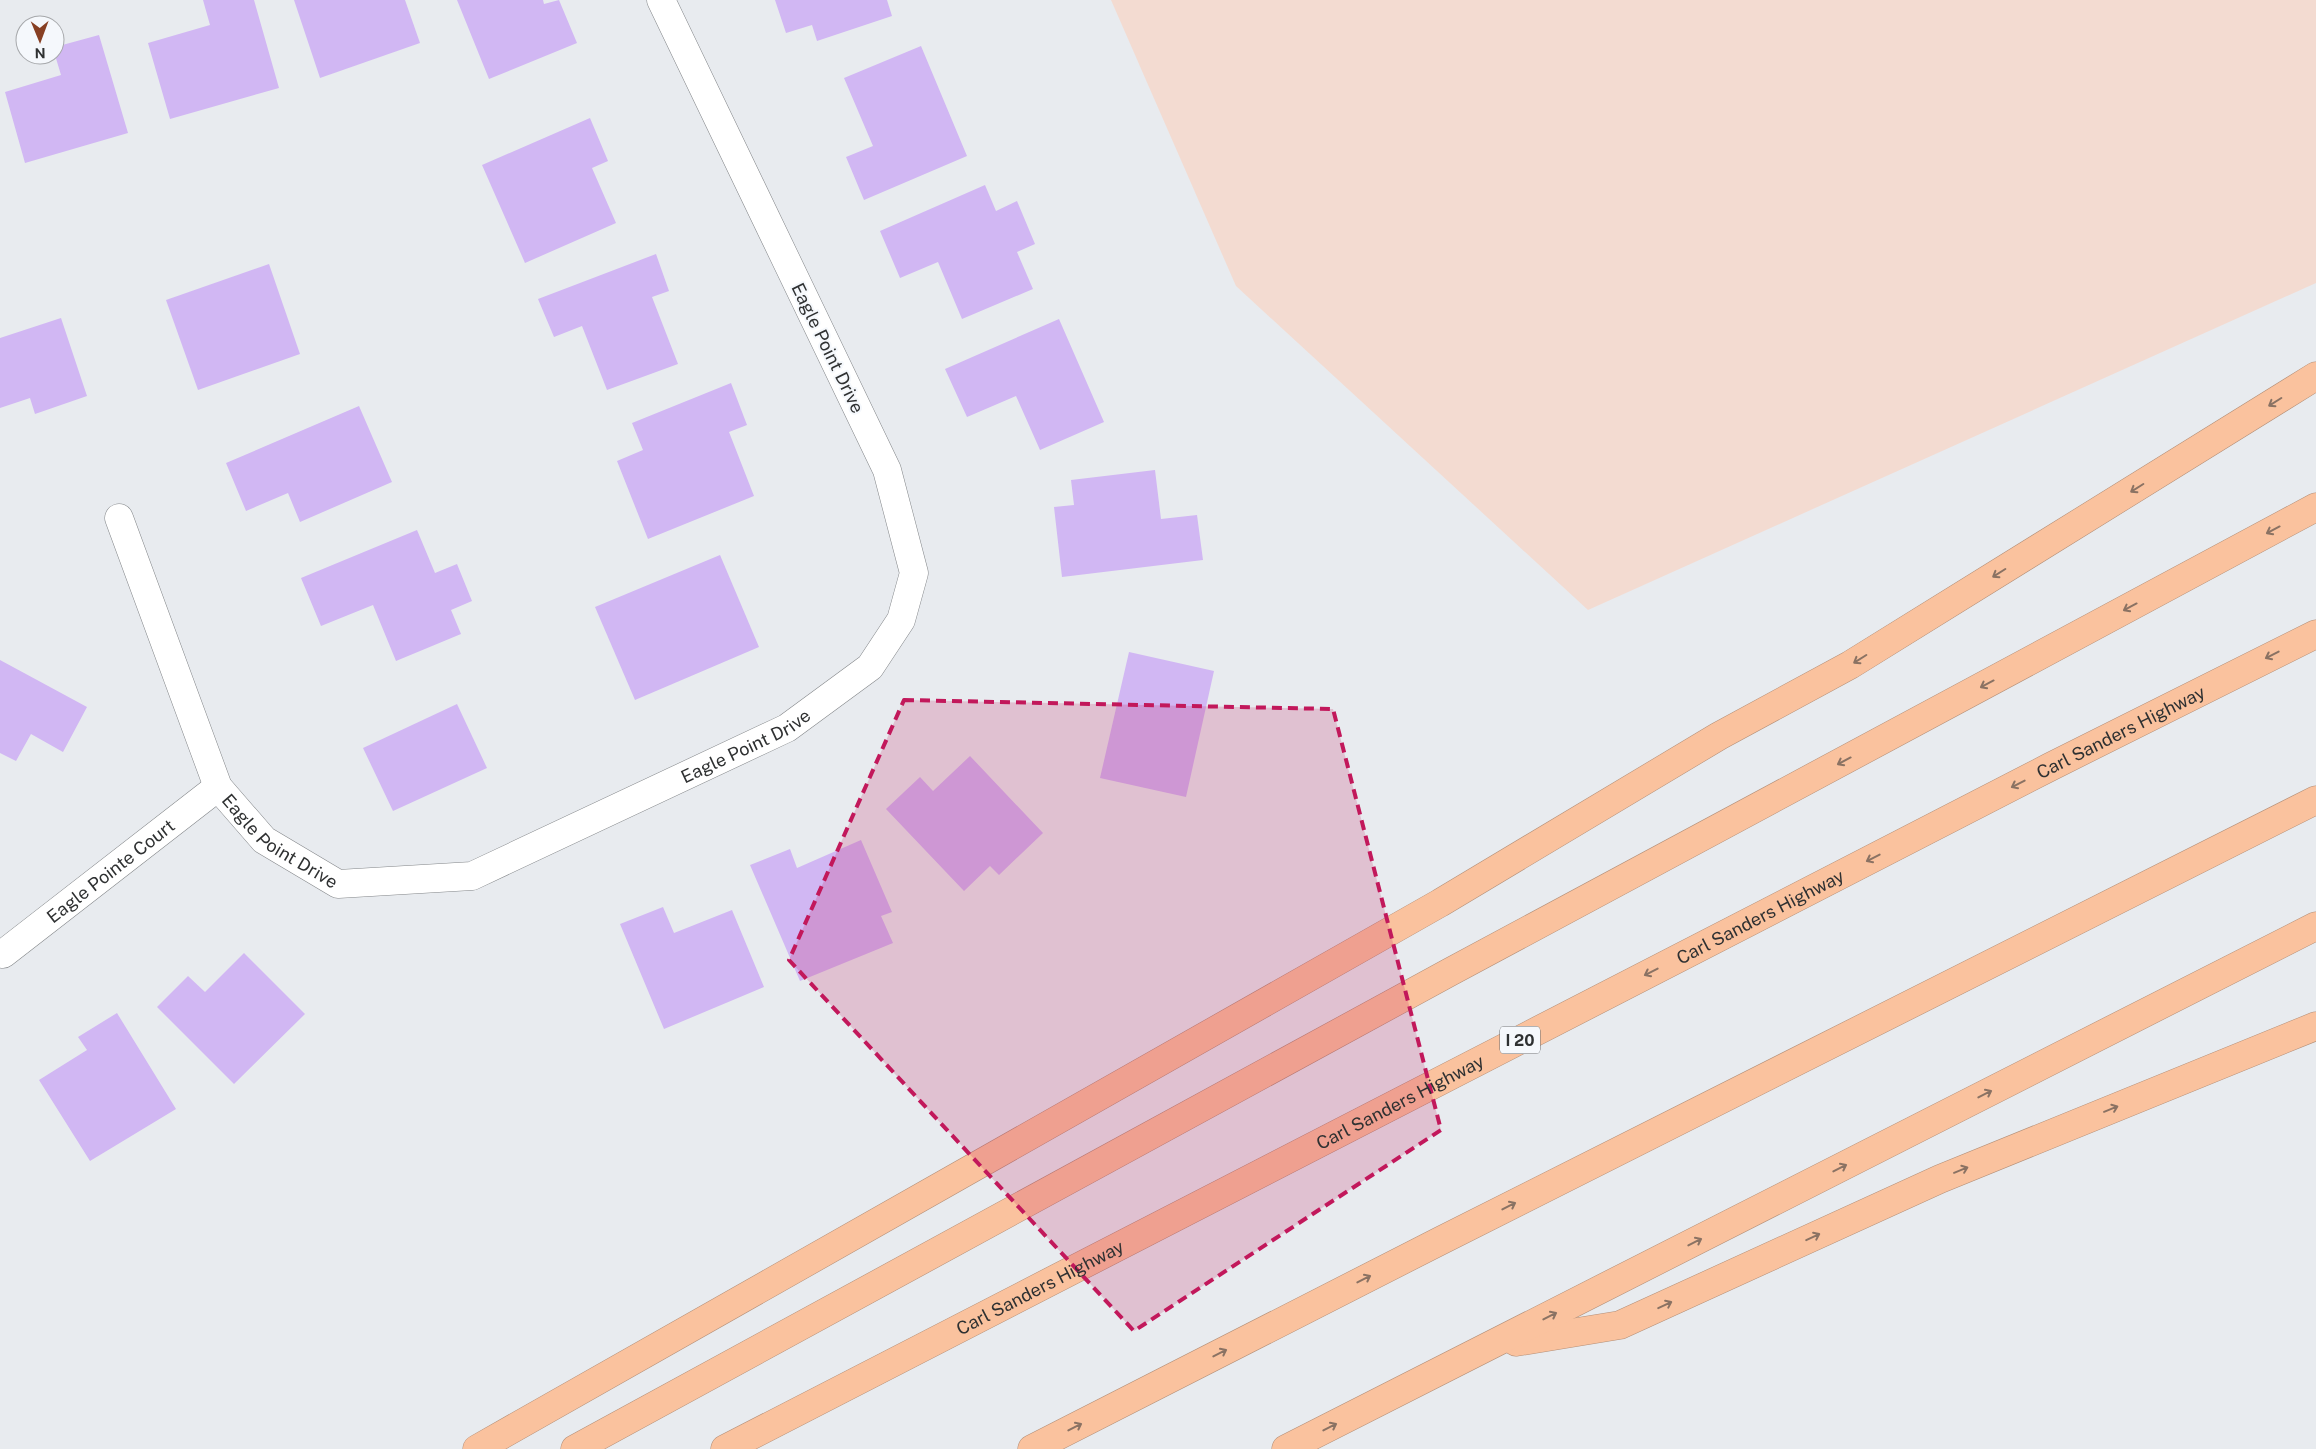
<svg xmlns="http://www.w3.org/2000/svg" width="2316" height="1449" font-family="'Public Sans',sans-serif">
<rect width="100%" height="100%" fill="#e8ebef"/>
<polygon fill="#f3dbd1" points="1111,0 2316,0 2316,283 1588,610 1236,286"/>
<g fill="#d1b7f3">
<polygon points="203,0 254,0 279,88 170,119 148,43 210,25"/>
<polygon points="294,0 405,0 420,43 320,78"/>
<polygon points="457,0 543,0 544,4 559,0 577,43 489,79"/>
<polygon points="775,0 887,0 892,16 817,41 812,25 786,33"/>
<polygon points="99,35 128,133 25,163 5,92 61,75 55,55 55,47"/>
<polygon points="921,46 967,156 864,200 846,157 873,146 844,78"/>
<polygon points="590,118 608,161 592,168 616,223 525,263 482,165"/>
<polygon points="985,185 996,211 1017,201 1035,244 1017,252 1033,289 962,319 938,262 900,278 880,231"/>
<polygon points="656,254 669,291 652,297 678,364 607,390 582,326 554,337 538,299"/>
<polygon points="269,264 300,354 198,390 166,300"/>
<polygon points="61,318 87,396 35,414 30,398 0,408 0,338"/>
<polygon points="1059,319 1104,422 1040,450 1016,396 967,417 945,369"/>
<polygon points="731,383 747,425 729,432 754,496 648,539 617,461 643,450 632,423"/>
<polygon points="359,406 392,482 300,522 288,493 246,511 226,463"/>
<polygon points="1155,470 1161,519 1197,515 1203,560 1062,577 1054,507 1074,505 1071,480"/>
<polygon points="417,530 435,573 457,564 472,601 451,610 461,634 396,661 373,605 321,626 301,578"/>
<polygon points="720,555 759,647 635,700 595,607"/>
<polygon points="1129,652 1214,671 1186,797 1100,778"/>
<polygon points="0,660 87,707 63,752 31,734 16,761 0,753"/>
<polygon points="457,704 487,768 393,811 363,748"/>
<polygon points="970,756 1043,833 999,875 990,866 964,891 886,809 920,777 933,791"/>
<polygon points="861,840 892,912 881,916 893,943 800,981 750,865 790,849 797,868"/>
<polygon points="663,907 674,933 732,910 764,987 664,1029 620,924"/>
<polygon points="244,953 305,1014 234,1084 157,1007 188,976 205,992"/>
<polygon points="117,1013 176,1109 90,1161 39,1080 87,1050 78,1037"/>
</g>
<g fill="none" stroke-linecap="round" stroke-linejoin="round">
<g stroke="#838689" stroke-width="29">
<g id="street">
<path id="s1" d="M119 518 218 787 264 840 338 884 472 876 787 728 870 667 901 620 914 573 887 470 661 0"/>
<path id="s2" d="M3 954 218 787"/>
</g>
</g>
<g stroke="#b38f78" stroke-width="29">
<g id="highway">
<polyline points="1516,1342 1620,1325 1940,1179 2316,1026"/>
<polyline points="477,1449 1440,903 1719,736 1850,665 2316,376"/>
<polyline points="575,1449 1450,972 2316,507"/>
<path id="s3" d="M725 1449 2050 767 2316 634"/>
<polyline points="1032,1449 1440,1241 2316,800"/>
<polyline points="1286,1449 2316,926"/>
</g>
</g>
<use href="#street" stroke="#fff" stroke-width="28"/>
<use href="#highway" stroke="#fac29e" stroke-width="28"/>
</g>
<defs><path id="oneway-shaft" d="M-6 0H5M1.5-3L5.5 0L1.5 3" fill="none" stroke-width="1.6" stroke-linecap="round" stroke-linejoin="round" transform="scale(1.25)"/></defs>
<g stroke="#8a7263">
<use href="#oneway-shaft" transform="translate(2275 402) rotate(148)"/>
<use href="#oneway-shaft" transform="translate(2137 488) rotate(148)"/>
<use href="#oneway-shaft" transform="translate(2273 530) rotate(152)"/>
<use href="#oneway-shaft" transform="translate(1999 573) rotate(148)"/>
<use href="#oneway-shaft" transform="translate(2130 607) rotate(152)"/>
<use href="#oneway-shaft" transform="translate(2272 655) rotate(153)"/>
<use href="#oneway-shaft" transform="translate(1860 659) rotate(148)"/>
<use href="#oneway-shaft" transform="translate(1987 684) rotate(152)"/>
<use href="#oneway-shaft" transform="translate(1844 761) rotate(152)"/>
<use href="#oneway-shaft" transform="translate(2018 784) rotate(153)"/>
<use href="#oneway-shaft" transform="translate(1873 858) rotate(153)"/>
<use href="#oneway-shaft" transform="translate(1651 972) rotate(153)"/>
<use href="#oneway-shaft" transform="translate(1985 1094) rotate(-27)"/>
<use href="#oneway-shaft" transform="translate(2111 1109) rotate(-22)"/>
<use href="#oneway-shaft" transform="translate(1840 1168) rotate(-27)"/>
<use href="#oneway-shaft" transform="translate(1961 1170) rotate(-22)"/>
<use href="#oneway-shaft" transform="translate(1509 1206) rotate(-27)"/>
<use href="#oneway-shaft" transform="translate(1813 1237) rotate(-25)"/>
<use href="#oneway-shaft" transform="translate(1695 1242) rotate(-27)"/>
<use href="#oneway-shaft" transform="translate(1364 1279) rotate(-27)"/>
<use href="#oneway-shaft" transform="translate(1665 1305) rotate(-25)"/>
<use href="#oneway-shaft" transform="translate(1550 1316) rotate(-27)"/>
<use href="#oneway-shaft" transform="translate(1220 1353) rotate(-27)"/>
<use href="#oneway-shaft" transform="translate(1075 1427) rotate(-27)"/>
<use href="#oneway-shaft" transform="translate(1330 1427) rotate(-27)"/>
</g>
<path fill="#c2185b" fill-opacity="0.2" stroke="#c2185b" stroke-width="4" stroke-dasharray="10 6" stroke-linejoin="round" d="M904 700 1333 709 1441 1130 1134 1331 789 960Z"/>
<g text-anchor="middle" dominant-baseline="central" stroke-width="4" stroke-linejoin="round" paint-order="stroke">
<rect fill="#f5f8fc" stroke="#6a6d6f" stroke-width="1" x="1500" y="1026.5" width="40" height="27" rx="4"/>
<g font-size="16" font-weight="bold" fill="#2f3132">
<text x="1520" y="1040">I 20</text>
</g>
<g font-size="18" fill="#2f3132" stroke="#f5f8fc">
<text transform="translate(828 348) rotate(64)">Eagle Point Drive</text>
<text stroke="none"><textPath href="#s3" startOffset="1569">Carl Sanders Highway</textPath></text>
<text stroke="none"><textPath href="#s1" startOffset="880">Eagle Point Drive</textPath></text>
<text stroke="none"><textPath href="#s1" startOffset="370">Eagle Point Drive</textPath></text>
<text stroke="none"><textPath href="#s2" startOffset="136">Eagle Pointe Court</textPath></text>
<text stroke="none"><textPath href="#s3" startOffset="1164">Carl Sanders Highway</textPath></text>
<text stroke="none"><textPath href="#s3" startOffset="759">Carl Sanders Highway</textPath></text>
<text stroke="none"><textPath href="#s3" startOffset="354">Carl Sanders Highway</textPath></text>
</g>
</g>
<g transform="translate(40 40) rotate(179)"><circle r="24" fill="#f5f8fc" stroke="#a6a8ab"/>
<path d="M0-4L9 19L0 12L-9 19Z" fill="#873f23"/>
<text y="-8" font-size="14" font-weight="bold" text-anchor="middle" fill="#2f3132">N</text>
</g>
</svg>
